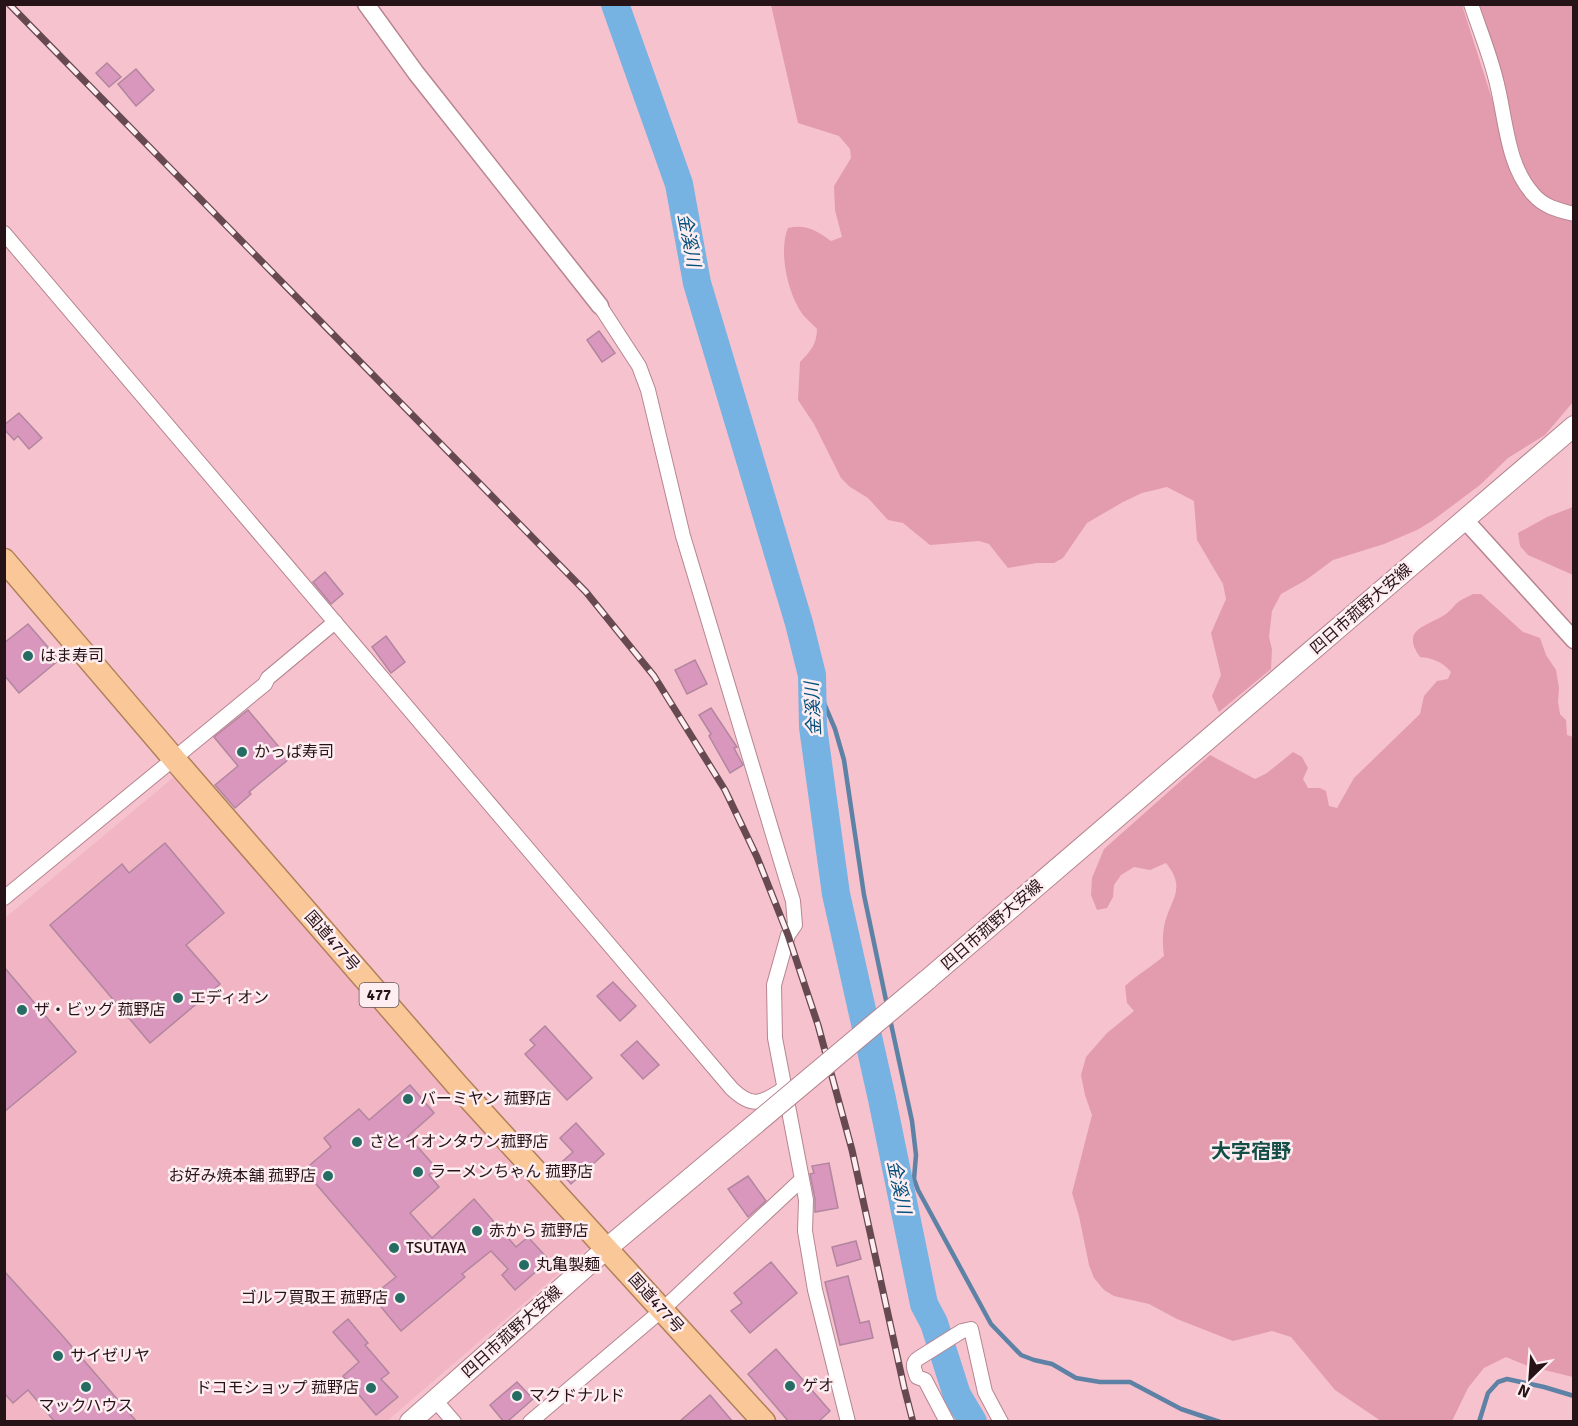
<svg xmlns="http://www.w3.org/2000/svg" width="1578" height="1426" font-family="Signika,'Noto Sans JP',sans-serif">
<rect width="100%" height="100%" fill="#f6c2cd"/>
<polygon fill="#f1b5c3" points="174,777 589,1247 387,1421 5,1422 5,918"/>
<g fill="#e29cad">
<path d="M771 5H1462L1521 190 1531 200 1573 221V402L1545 435 1508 458 1480 485 1432 521 1417 530 1384 544 1333 560 1306 580 1281 594 1272 611 1269 637 1272 649 1271 669 1219 712 1212 696 1221 675 1211 633 1226 599 1223 584 1197 540 1194 501 1167 487 1142 493 1123 502 1087 523 1063 558 1054 563H1037L1008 568 989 544 979 541 930 545 903 523 888 520 868 498 850 487 841 478 814 424 798 400 800 362C810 352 817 344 817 329 813 325 808 320 804 316 788 296 778 251 788 228 806 224 817 231 831 241L842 237 835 210 834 186 851 158 850 149 839 136 798 123Z"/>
<polygon points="1477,5 1573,5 1573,210 1540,196 1529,182 1516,140 1503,85"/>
<polygon points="1573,507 1573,575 1528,555 1520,546 1518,533 1547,517"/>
<path d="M1473 594H1481L1523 632 1540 638 1546 655 1556 670 1559 688 1558 702 1560 714 1566 720 1567 735 1573 737V1377L1528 1366 1506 1357 1484 1368 1468 1388 1452 1421H1381L1335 1390 1291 1337 1272 1331 1233 1341 1177 1319 1149 1304 1114 1296 1104 1290 1094 1278 1089 1265 1079 1216 1072 1193 1092 1115 1085 1095 1081 1075 1086 1057 1107 1033 1134 1011 1127 1003 1125 986C1137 975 1151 967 1164 956 1163 947 1162 937 1164 927 1169 900 1188 890 1166 863L1150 870 1134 867 1121 875 1114 885 1113 897 1107 908 1097 910 1091 895 1092 878 1104 849 1210 755 1255 779 1267 773 1293 752 1302 757 1308 768 1303 779 1308 788H1320L1326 791 1329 806 1337 808 1354 778 1420 714 1424 696 1437 681 1448 679 1451 672C1443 662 1432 658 1420 657 1400 629 1426 627 1446 614 1450 611 1453 607 1456 604 1461 599 1468 597 1473 594Z"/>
</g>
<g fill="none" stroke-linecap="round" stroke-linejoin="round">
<g stroke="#5e82a5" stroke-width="4.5">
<polyline points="812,675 835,729 844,760 864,895 887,1005"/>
<polyline points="890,1019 912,1121 916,1155 914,1179 918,1190 991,1324 1021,1355 1034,1360 1052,1364 1076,1378 1100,1382 1130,1382 1181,1409 1220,1422"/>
<polyline points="1479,1422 1488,1393 1498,1382 1507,1379 1544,1387 1574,1396"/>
</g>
<polyline stroke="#76b2e2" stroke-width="28" points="615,4 679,184 697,283 799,623 812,675 813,727 836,894 882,1099 924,1304 934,1323 957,1395 973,1422"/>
</g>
<g fill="#d997be" stroke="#b1869e" stroke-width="1.5">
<polygon points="107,63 121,77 109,87 96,73"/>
<polygon points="136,69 154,90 136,106 118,84"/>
<polygon points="599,331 615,353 602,362 587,340"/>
<polygon points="19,413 42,438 29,449 18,436 14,440 4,429 4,425"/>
<polygon points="325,572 343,594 331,604 313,582"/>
<polygon points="28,624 59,660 19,693 4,675 4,643"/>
<polygon points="386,636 405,662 391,673 372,647"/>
<polygon points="695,660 707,684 687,694 675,670"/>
<polygon points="711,708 737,747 734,748 743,765 730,773 709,736 711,734 699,715"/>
<polygon points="248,710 289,759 249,792 251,794 235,808 215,785 238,766 214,737"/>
<polygon points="165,843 224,913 186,945 220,984 150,1043 50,925 122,864 129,873"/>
<polygon points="4,967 76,1052 4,1112"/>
<polygon points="613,982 636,1006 620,1021 597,996"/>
<polygon points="545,1026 592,1078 567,1100 525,1054 535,1045 530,1040"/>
<polygon points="637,1041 659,1065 643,1079 621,1055"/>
<polygon points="410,1085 434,1113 408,1136 437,1169 429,1175 439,1187 410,1213 432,1238 474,1199 516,1247 528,1237 549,1260 515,1290 502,1275 508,1269 491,1251 462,1274 465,1277 401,1331 372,1296 396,1277 304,1170 331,1147 324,1138 359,1109 369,1120"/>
<polygon points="576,1123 604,1154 571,1184 556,1167 573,1152 560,1138"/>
<polygon points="829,1163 838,1208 815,1212 815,1199 810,1174 814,1173 812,1166"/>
<polygon points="748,1176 766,1201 748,1217 728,1189"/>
<polygon points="856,1241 861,1259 837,1266 832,1247"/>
<polygon points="771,1262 797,1293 750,1333 731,1311 742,1303 734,1293"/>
<polygon points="4,1271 61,1334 137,1422 55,1422 28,1390 13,1403 4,1393"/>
<polygon points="848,1276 860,1323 869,1321 873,1338 840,1345 825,1282"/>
<polygon points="348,1319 368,1343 365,1345 389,1373 381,1379 398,1397 376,1415 343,1376 359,1362 333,1332"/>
<polygon points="776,1349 830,1411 818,1422 789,1422 748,1374"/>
<polygon points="517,1382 533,1399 507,1422 504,1422 490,1405"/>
<polygon points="710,1395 733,1422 679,1422"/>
</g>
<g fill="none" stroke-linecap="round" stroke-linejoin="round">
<g stroke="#b68591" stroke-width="16">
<g id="minor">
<path d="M1471 4C1480 31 1491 57 1497 84 1506 120 1507 165 1533 194 1544 207 1558 210 1574 214"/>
<path d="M4 233 732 1089C752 1108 761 1104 783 1089"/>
<polyline points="600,306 639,366 648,390 683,536 793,901 795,925 788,935 774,985 775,1038 806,1200 805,1231 815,1290 848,1422"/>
<polyline points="4,898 265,684 268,678 335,622"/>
<polyline points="435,1400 454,1422"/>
<polyline points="530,1422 662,1310 801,1180"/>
<path d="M947 1422 925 1380 917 1377C914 1369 911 1363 919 1358L962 1331 971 1329 985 1392 1001 1422"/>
</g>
</g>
<g stroke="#b68591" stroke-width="19">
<g id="tertiary">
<polyline points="366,4 416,73 600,306"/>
<polyline points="1465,520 1574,640"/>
</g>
</g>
<g stroke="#b68591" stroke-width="22">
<g id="secondary">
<polyline points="927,980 1574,426"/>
<polyline points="410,1422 606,1249 692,1177"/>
</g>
</g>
<g stroke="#af805b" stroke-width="25">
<polyline id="trunk" points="4,560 175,760 458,1086 764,1422"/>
</g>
<use href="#minor" stroke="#fff" stroke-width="14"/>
<use href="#tertiary" stroke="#fff" stroke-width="16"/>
<use href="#secondary" stroke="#fff" stroke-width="20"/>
<use href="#trunk" stroke="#fac898" stroke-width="22"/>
<g stroke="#674a51" stroke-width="7">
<polyline id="rail" points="9,4 586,592 654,676 725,790 757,857 788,935 818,1025 852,1150 904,1387 913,1422"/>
</g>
<use href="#rail" stroke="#ffeef1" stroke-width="4.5" stroke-dasharray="14" stroke-linecap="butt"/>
<g stroke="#b68591" stroke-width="22" stroke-linecap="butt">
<polyline id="secondary-bridge" points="692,1177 927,980"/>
</g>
<use href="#secondary-bridge" stroke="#fff" stroke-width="20"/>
</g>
<g fill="#256d64" stroke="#ffeef1" stroke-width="2">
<circle cx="28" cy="656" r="6"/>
<circle cx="242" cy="752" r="6"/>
<circle cx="178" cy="998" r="6"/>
<circle cx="22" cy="1010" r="6"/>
<circle cx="408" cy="1099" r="6"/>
<circle cx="357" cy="1142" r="6"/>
<circle cx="418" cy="1172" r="6"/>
<circle cx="328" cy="1176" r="6"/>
<circle cx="477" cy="1231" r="6"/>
<circle cx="394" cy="1248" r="6"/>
<circle cx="524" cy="1265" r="6"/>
<circle cx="400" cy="1298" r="6"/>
<circle cx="58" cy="1356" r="6"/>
<circle cx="790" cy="1386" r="6"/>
<circle cx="86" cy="1387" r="6"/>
<circle cx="371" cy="1388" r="6"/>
<circle cx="517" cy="1396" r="6"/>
</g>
<g text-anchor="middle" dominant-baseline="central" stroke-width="5" stroke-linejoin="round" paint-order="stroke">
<rect fill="#ffeef1" stroke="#675559" stroke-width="1.5" x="359.5" y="983" width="39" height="24" rx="4.5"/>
<g font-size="15" font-weight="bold" fill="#261318">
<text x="379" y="995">477</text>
</g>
<g font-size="16" fill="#261318" stroke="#ffeef1">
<text transform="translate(1361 609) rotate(-41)">四日市菰野大安線</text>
<text transform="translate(992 925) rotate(-41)">四日市菰野大安線</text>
<text transform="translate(332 941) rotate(49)">国道477号</text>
<text transform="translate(656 1303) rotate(48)">国道477号</text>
<text transform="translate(512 1332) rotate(-42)">四日市菰野大安線</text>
</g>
<g font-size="16" fill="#261318" stroke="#ffeef1" text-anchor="start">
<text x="40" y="656">はま寿司</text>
<text x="254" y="752">かっぱ寿司</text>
<text x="190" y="998">エディオン</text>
<text x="34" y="1010">ザ・ビッグ 菰野店</text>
<text x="420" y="1099">バーミヤン 菰野店</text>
<text x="369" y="1142">さと イオンタウン菰野店</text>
<text x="430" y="1172">ラーメンちゃん 菰野店</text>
<text x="316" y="1176" text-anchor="end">お好み焼本舗 菰野店</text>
<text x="489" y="1231">赤から 菰野店</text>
<text x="406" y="1248">TSUTAYA</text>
<text x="536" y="1265">丸亀製麺</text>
<text x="388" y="1298" text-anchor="end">ゴルフ買取王 菰野店</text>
<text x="70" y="1356">サイゼリヤ</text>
<text x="802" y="1386">ゲオ</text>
<text x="359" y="1388" text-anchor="end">ドコモショップ 菰野店</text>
<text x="529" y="1396">マクドナルド</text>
<text x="86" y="1406" text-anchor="middle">マックハウス</text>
</g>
<g font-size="18" font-style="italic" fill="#04507c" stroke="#ffeef1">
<text transform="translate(689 240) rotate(79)">金溪川</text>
<text transform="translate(813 709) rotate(-93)">金溪川</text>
<text transform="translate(899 1187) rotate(78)">金溪川</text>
</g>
<g font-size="20" font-weight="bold" fill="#144e47" stroke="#ffeef1">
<text x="1251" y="1151">大字宿野</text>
</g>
</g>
<rect width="1578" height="1426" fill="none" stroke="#261318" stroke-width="12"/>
<g transform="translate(1530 1378) rotate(205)" stroke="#ffeef1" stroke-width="4.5" paint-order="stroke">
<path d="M0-4.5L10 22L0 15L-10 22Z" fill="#261318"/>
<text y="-9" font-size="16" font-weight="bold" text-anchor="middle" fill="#261318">N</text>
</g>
</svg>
